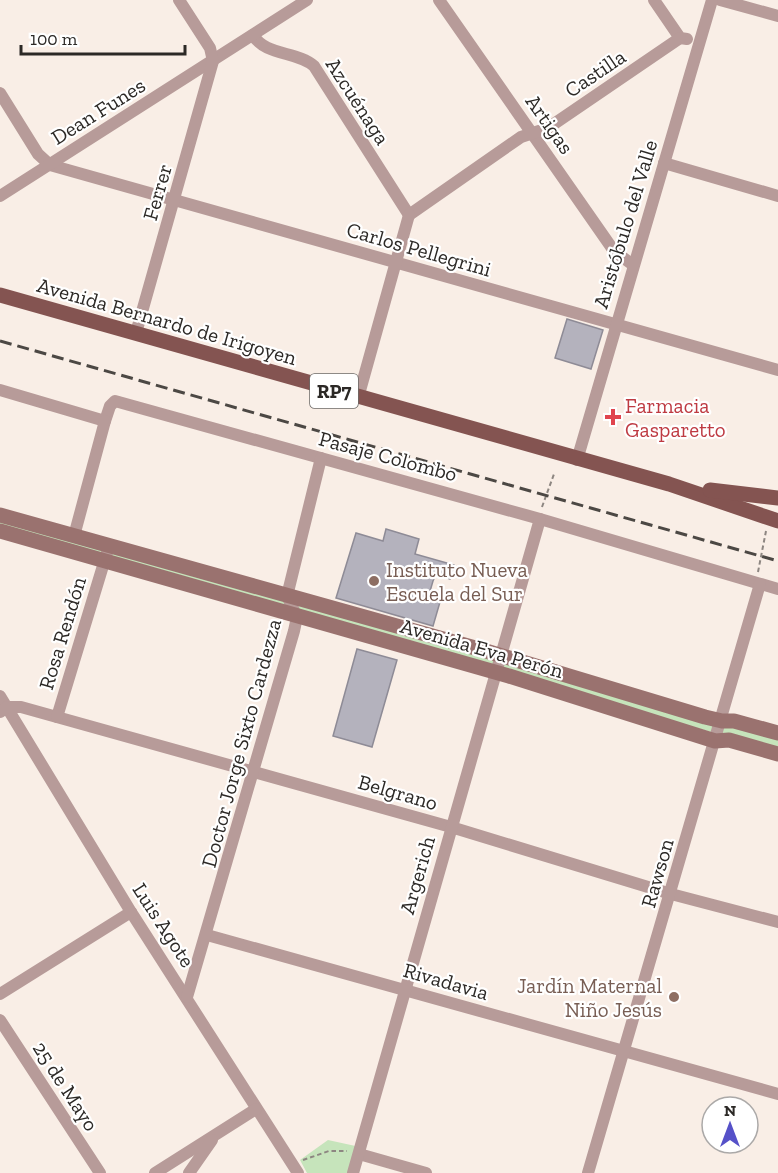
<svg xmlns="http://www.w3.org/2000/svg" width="778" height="1173" font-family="'Zilla Slab',serif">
<rect width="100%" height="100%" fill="#f9eee6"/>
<g fill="#c6e4bb">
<polygon points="0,521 778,739 778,751 0,529"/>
<polygon points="328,1140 360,1147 353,1173 307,1173 300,1160"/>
</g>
<g fill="#b4b2bd" stroke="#8e8b96" stroke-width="1.5">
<polygon points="567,319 603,330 591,369 555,358"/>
<polygon points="386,529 419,539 415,554 454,565 450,579 436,574 433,581 428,598 440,602 433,626 336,598 356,533 383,541"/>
<polygon points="357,649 397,660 372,747 333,736"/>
</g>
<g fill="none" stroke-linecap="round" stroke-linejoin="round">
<g stroke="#8d8681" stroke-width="2" stroke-dasharray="4.5 3" stroke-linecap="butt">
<polyline points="542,507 554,474"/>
<polyline points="758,572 766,531"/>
<polyline points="303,1160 329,1151 347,1151"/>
</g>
<g stroke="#b79b99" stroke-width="12">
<polyline points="439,0 614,251 633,265"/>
<polyline points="654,0 680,38 687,39"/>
<polyline points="720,0 778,16"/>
<path d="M253 35C265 56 297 51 314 66L409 215"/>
<polyline points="0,93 38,154 50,165 778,370"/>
<polyline points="664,163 778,196"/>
<polyline points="0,196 307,0"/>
<polyline points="409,215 521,137 548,128 680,38"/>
<polyline points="136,333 213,61 210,48 179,0"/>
<polyline points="0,390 105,421 110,406 115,401 540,519 778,589"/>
<polyline points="358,398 409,215"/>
<polyline points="577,460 712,0"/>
<polyline points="74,536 105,421"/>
<polyline points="0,696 131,912 298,1173"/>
<polyline points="0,712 7,707 21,707 451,827 671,894 778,922"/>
<polyline points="57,717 109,546"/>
<polyline points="207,935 778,1094"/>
<polyline points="0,994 131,912"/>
<polyline points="187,997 294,631 297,617 287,596 321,458"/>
<polyline points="0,1020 100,1173"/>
<polyline points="359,1154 426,1173"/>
<polyline points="155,1173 256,1109"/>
<polyline points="189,1173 212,1140"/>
<polyline points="353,1173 540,519"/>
<polyline points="588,1173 760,584"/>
</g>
<g stroke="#9a726f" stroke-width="15">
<polyline points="0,515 486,651 705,717 722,721 734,721 778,733"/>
<polyline points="0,531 509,676 715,741 729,740 778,754"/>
</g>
<g stroke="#845451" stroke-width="15">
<polyline points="0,295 669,484 778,521"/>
<polyline points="710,490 778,498"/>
</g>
<polyline stroke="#4c4844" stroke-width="3" stroke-dasharray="12 6" stroke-linecap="butt" points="0,341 778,561"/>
</g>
<path fill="#e0444e" stroke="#fff" stroke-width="2" d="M610 408h6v6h6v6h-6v6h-6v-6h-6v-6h6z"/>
<g fill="#8d6e63" stroke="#fff" stroke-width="2">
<circle cx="374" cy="581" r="6"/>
<circle cx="674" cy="997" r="6"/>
</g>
<g text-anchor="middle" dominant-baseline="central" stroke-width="4.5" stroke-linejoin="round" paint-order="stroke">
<rect fill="#fff" stroke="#6b6967" stroke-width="1.5" x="310" y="374" width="48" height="34" rx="4.5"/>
<g font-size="20" font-weight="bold" fill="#2c2926">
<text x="334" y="391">RP7</text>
</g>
<g font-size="21" fill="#2c2926" stroke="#fff">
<text transform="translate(595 73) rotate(-34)">Castilla</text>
<text transform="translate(358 101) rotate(57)">Azcuénaga</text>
<text transform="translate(98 111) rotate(-32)">Dean Funes</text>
<text transform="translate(550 124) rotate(55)">Artigas</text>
<text transform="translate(157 192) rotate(-74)">Ferrer</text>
<text transform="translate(625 224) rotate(-73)">Aristóbulo del Valle</text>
<text transform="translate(419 249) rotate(16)">Carlos Pellegrini</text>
<text transform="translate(167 321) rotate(16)">Avenida Bernardo de Irigoyen</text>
<text transform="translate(388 456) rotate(15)">Pasaje Colombo</text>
<text transform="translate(62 633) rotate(-73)">Rosa Rendón</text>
<text transform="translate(482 648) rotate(16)">Avenida Eva Perón</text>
<text transform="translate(241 743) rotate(-75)">Doctor Jorge Sixto Cardezza</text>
<text transform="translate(398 792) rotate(16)">Belgrano</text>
<text transform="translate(657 873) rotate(-74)">Rawson</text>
<text transform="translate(417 875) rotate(-74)">Argerich</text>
<text transform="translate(164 925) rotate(57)">Luis Agote</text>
<text transform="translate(446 981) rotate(16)">Rivadavia</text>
<text transform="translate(66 1086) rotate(57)">25 de Mayo</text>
</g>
<g font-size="21" fill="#be3a42" stroke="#fff" text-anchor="start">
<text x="625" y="405">Farmacia<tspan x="625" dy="24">Gasparetto</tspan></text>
</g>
<g font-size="21" fill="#785e54" stroke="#fff" text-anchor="start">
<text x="386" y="569">Instituto Nueva<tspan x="386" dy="24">Escuela del Sur</tspan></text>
<text x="662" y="985" text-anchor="end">Jardín Maternal<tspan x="662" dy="24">Niño Jesús</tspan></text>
</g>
</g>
<g transform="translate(730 1125)"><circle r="28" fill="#ffffff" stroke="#aba9a8" stroke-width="1.5"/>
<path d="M0-4.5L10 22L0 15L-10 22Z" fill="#5651c8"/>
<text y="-9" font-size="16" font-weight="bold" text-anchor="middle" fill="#2c2926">N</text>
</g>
<path d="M21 45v9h164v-9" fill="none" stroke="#2c2926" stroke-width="3"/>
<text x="30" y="45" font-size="18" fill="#2c2926" stroke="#ffffff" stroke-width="4.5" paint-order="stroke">100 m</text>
</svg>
